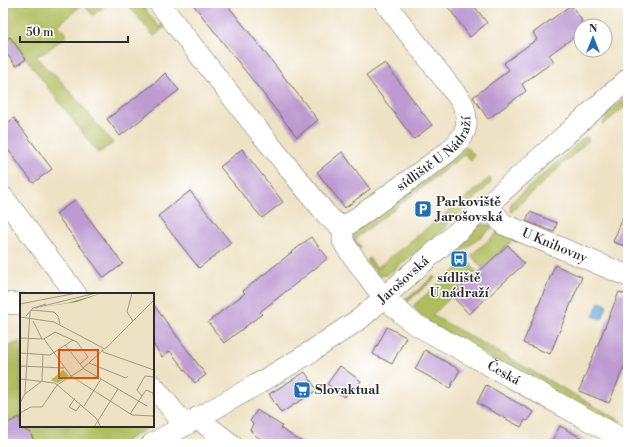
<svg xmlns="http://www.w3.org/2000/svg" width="631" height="447" font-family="'Libre Bodoni',serif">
<rect width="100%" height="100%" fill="#fff"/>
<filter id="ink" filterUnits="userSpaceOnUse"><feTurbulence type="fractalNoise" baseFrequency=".025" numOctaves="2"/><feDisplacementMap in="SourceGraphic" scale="8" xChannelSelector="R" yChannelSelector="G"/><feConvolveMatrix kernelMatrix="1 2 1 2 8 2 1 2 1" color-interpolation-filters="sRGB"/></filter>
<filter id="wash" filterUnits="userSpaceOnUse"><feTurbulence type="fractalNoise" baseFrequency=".012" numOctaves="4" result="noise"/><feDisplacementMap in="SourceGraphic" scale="16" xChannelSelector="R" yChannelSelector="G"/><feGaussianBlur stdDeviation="0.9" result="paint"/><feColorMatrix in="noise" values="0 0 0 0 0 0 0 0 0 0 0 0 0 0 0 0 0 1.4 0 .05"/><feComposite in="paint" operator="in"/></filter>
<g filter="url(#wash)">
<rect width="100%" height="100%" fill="#eee2c4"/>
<g fill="#b0bd5f" stroke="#6e7445">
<polygon points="3,3 108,3 93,15 83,4 58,25 67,35 47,51 36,57 49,71 55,74 113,143 98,153 3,28"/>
<polygon points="126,3 140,3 160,28 165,16 166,26 154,36"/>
<polygon points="628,97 628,104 603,125 607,113"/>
<polygon points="586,136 589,140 511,212 510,206 512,202"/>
<polygon points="464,145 474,155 471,161 465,154 355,239 361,248 355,248 352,234"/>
<polygon points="490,178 491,183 435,237 387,275 379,276 367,262 369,258 377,268"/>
<polygon points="481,225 491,225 493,227 454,258 474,230"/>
<polygon points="501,230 515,238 482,268 471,255"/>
<polygon points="467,260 477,273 432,315 621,421 613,426 417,316 419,313 414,307 415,304"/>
<polygon points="434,276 435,278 406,303 406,298 416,292"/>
<polygon points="21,341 21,426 150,426 121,444 3,444 3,349"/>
</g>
<polygon fill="#5dadd7" stroke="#446c81" points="599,302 607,305 602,319 593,316"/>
<g id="blocks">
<g fill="#bd9bd1">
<polygon points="192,3 226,3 318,120 297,137"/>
<polygon points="445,3 472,3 487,23 470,37"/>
<polygon points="571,5 581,19 581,32 549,55 554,61 522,84 526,91 488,119 473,97 509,70 504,63 537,39 533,33"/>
<polygon points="10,37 26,59 16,66 3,49 3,42"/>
<polygon points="385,63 432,125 414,139 366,76"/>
<polygon points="165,73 179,90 120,136 107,119 156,82"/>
<polygon points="14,118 52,169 33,183 3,143 3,126"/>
<polygon points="242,149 283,202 262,218 220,167"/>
<polygon points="342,152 370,189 345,208 317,172"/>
<polygon points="190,191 231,243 199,268 158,216"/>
<polygon points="75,200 123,264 104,278 56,214"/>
<polygon points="628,205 628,247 613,242"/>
<polygon points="530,212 557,223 554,232 526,221"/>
<polygon points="311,237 328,258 260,312 262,314 224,343 208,322 245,293 243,291"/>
<polygon points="508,245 524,264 469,314 452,296"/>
<polygon points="555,265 582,277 550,354 523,343"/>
<polygon points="619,292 628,295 628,357 609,403 579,391"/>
<polygon points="153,304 206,375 195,383 170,351 162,357 153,344"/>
<polygon points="387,327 406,337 392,364 373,354"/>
<polygon points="425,350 460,370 450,388 415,369"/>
<polygon points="340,366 361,381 354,391 350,389 345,397 327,384"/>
<polygon points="305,372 317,390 281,413 269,394"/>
<polygon points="486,385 534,412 528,421 525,420 521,427 477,403"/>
<polygon points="257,410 282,426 280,428 305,444 269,444 255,435 250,430 253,424 250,421"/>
<polygon points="20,417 21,426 24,426 26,431 30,432 35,444 3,444 3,425"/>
<polygon points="560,426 592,444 550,444"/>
</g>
</g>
</g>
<g filter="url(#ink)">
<use href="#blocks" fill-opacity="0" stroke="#6f6b61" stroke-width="1"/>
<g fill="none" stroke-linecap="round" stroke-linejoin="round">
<g stroke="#6f6b61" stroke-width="22">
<g id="minor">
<polyline points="159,3 250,120 326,214 332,220 343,228"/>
<polyline points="3,197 76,294"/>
<path id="s1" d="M488 205 503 224 628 276"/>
<path id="s2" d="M343 228V241L347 248 384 298 413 323 628 442"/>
<path id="s3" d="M343 228 448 152C466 136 471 126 462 102L385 3"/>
<polyline points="3,303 21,304"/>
<polyline points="153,386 184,424"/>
<polyline points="197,418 231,444"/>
<path id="s4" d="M152 444 256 385 306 355 361 318 628 79"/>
</g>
</g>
<use href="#minor" stroke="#fff" stroke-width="21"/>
</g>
</g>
<defs>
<g id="parking-square" transform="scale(0.9)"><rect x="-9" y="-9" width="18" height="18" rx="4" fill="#1f6fb2" stroke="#fff"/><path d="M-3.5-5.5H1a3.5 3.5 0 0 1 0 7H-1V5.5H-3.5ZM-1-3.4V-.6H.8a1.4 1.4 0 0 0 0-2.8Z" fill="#fff"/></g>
<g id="bus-square" transform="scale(0.9)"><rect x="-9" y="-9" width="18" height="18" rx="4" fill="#1f6fb2" stroke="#fff"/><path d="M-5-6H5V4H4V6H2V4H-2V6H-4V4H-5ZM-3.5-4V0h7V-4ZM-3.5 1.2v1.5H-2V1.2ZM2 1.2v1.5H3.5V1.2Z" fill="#fff"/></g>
<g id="supermarket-square" transform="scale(0.9)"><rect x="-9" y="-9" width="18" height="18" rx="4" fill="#1f6fb2" stroke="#fff"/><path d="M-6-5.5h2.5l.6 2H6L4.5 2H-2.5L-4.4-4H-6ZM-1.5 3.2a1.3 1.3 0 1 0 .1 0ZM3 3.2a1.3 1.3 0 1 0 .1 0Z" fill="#fff"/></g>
</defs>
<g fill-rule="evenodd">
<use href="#parking-square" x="423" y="209"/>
<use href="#bus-square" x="459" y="259"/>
<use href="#supermarket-square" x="302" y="390"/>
</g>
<g text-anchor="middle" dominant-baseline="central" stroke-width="3" stroke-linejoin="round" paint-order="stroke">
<g font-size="13" fill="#2b2b2b" stroke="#fff">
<text stroke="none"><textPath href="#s3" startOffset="120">sídliště U Nádraží</textPath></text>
<text stroke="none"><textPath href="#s1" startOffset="80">U Knihovny</textPath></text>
<text stroke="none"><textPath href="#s4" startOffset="301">Jarošovská</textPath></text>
<text stroke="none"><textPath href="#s2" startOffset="225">Česká</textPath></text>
</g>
<g font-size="13" font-weight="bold" fill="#2b2b2b" stroke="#fff" text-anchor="start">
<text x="436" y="202">Parkoviště<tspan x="436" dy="15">Jarošovská</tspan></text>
<text x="459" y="278" text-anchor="middle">sídliště<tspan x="459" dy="15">U nádraží</tspan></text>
<text x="315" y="390">Slovaktual</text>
</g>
</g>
<g transform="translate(20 293)">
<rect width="134" height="134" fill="#eee2c4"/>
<path d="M43 77 49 83 38 90 31 87Z" fill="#b0bd5f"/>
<path d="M82 0 57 9 23 14 47 10Z" fill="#8ca456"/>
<path fill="none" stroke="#a09987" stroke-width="1" d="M112 0 107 19 113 28M0 11 57 0M15 15 76 0M11 17 34 19 38 23 40 31M6 23 13 15 26 11M0 24 34 29 85 56M13 28 22 46M0 45 24 46M24 46 35 39 57 49 68 64 60 71M24 46 51 83M45 52 64 76 127 113M82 56 83 59 134 77M85 56 134 7M0 60 30 62 53 47M69 70 106 85 108 83M0 73 44 75M51 83 112 122 134 123M0 86 35 90 76 125 81 134M22 88 23 61M5 101 22 88M122 103 117 97 125 83 134 84M55 105 49 114 56 118 61 111M0 110 5 101 10 19M64 113 81 86M0 120 11 114H22L37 92 61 77 82 58M110 121 126 97 133 100 134 108M74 134 98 96"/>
<path fill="#d5540f" fill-opacity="0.15" stroke="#d5540f" stroke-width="2" d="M39 57H78V85H39Z"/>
<rect width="134" height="134" fill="none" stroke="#2b2b2b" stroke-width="2"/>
</g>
<rect width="631" height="447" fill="none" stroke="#fff" stroke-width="16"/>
<g transform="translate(593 38)"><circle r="19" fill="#ffffff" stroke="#aaaaaa"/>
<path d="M0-3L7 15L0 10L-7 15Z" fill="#1f6fb2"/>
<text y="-6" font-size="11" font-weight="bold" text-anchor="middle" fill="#2b2b2b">N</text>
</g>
<path d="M20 36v6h108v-6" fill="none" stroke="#2b2b2b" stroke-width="2"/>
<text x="26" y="36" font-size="12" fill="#2b2b2b" stroke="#ffffff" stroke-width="3" paint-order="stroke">50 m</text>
</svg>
